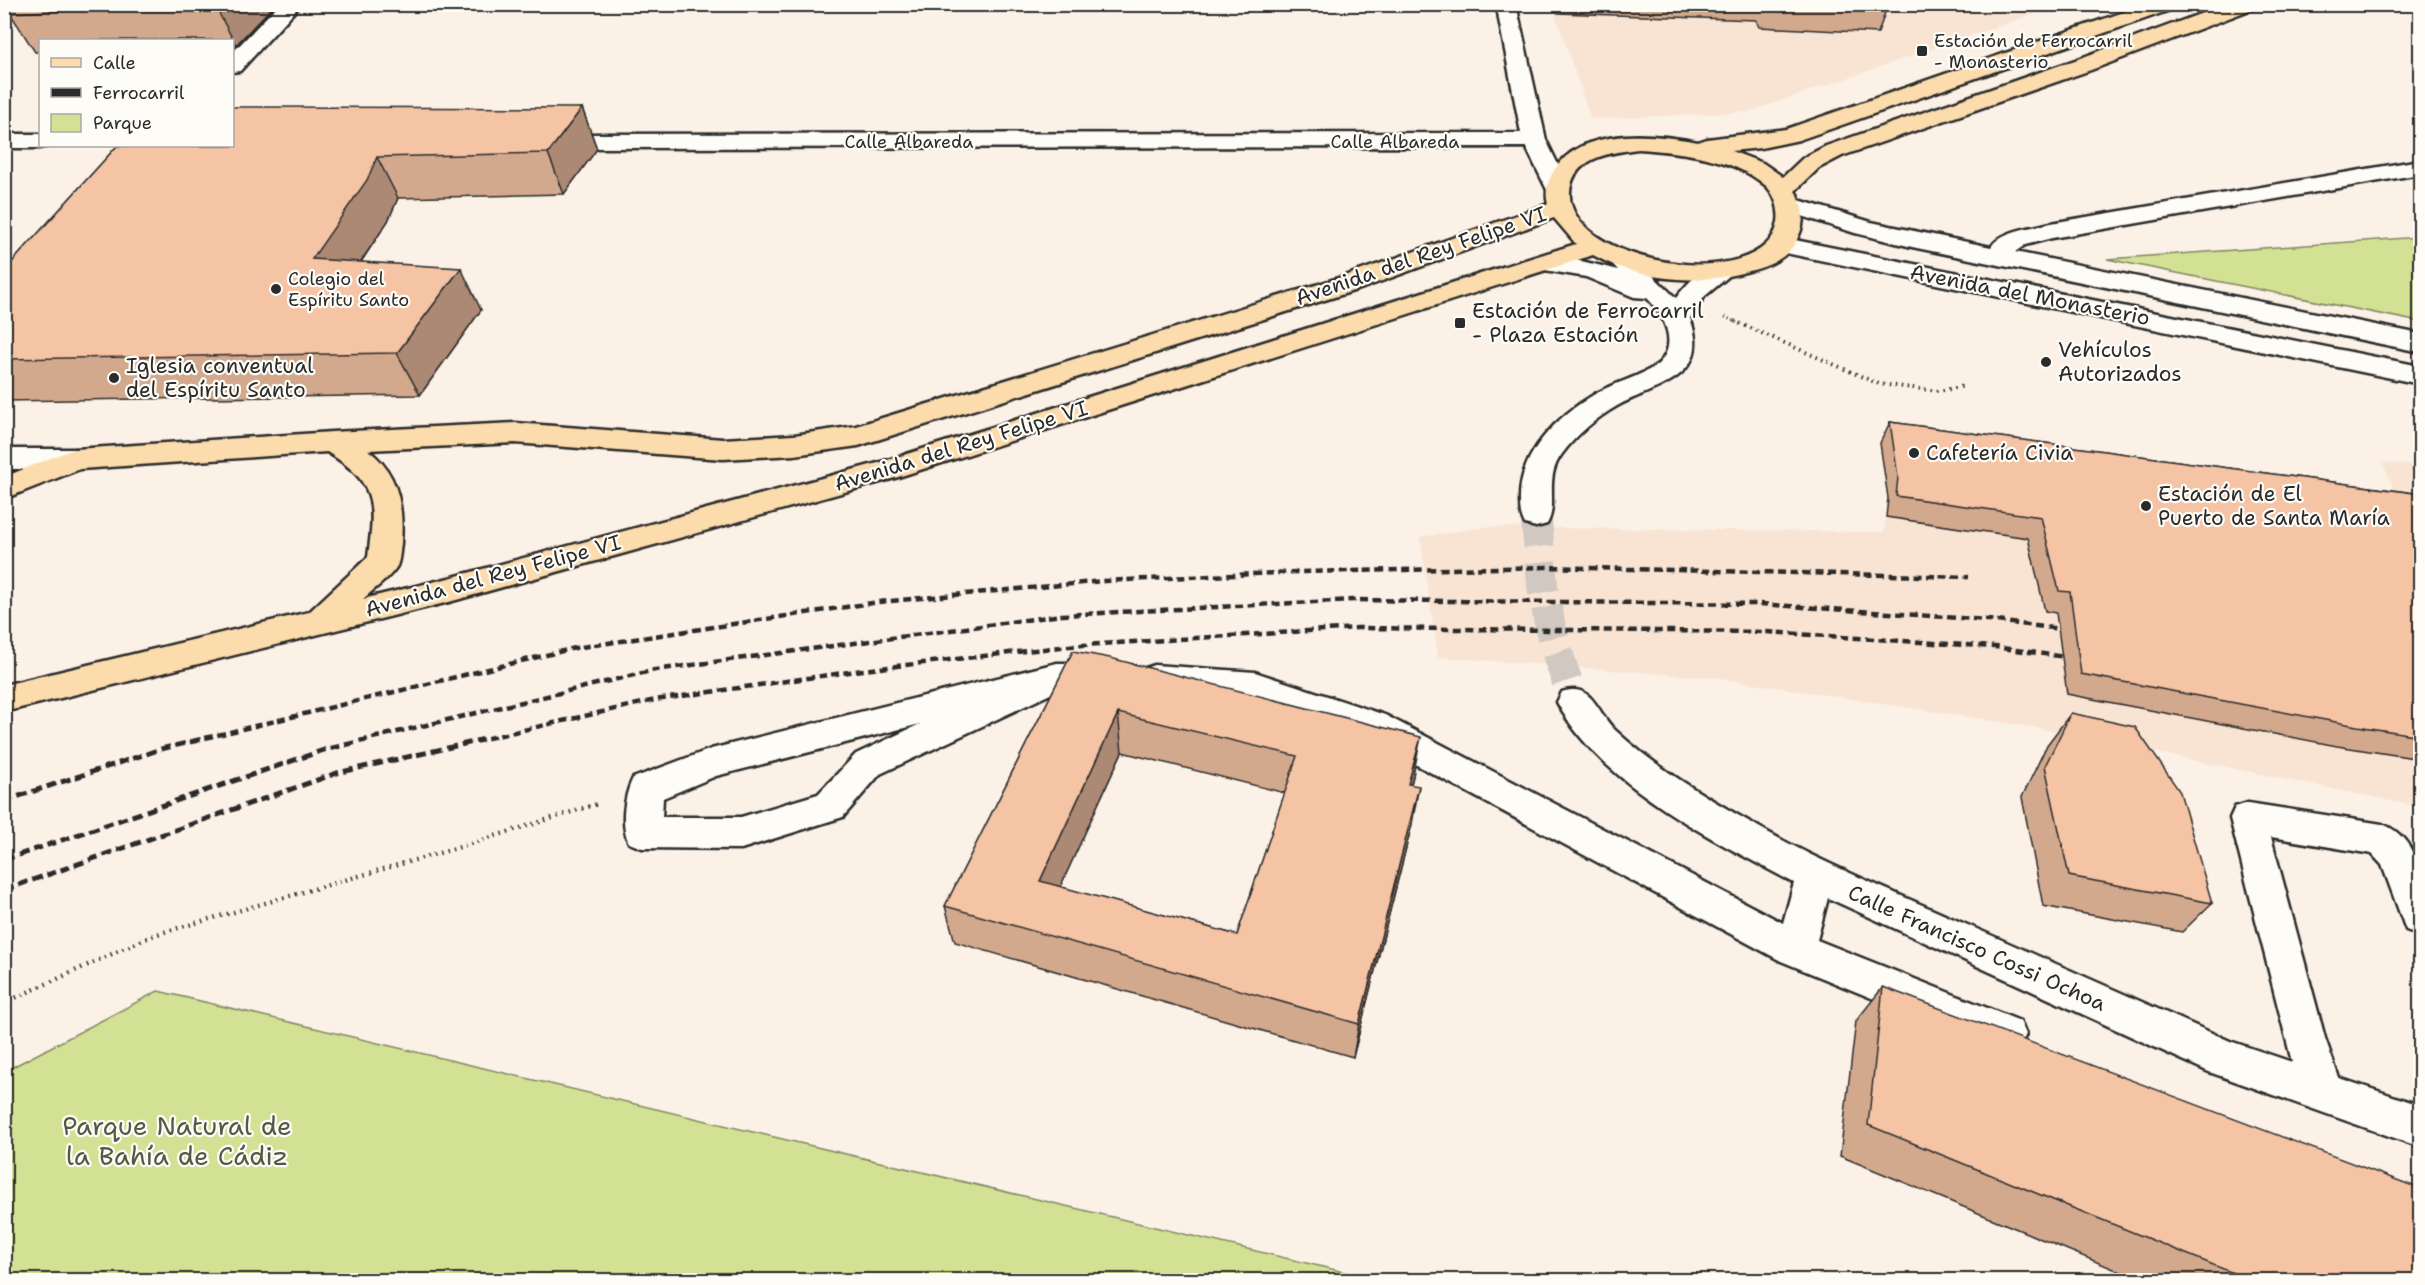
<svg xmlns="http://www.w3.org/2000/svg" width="2425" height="1285" font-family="'Shantell Sans',sans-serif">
<rect width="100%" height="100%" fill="#fbf1e7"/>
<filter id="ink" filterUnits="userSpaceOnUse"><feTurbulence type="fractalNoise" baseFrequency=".0167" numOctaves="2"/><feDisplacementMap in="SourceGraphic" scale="12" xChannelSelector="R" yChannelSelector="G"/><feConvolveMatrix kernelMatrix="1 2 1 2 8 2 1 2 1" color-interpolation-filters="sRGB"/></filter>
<g filter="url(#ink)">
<g fill="#f9e4d3">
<polygon points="1552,5 2061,5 1748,112 1591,119"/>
<polygon points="1880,443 2405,514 2382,462 2420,467 2420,807 2032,727 1719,678 1438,657 1420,537 1484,527 1884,532 1888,498"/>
</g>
<g fill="#d3e194" stroke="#7f8660" stroke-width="1.5">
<polygon points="2420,237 2420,322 2107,259"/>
<polygon points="158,991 1378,1280 5,1280 5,1071"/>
</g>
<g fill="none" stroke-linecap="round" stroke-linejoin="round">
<polyline stroke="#d1c9c1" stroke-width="31" stroke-dasharray="31 15" stroke-linecap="butt" points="1536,516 1543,589 1553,640 1574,702"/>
<g stroke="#2b2b2b" stroke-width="5">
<g id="minor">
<polygon points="279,4 301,4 240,71 232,72 232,53"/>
<polygon points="1496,4 1516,4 1546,140 1569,187 1566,192 1557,194 1548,192 1526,147 549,148 541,146 537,141 541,136 549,134 1521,133"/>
<polygon points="4,134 40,134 40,146 49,146 40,148 4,148"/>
<path d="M2420 160V174L2052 238 2025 245 2015 252 2420 334V352L1912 247 1855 233 1780 209 1777 204 1780 199 1789 197 1871 222 1991 247C2001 230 2033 228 2051 223Z"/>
<polygon points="1780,237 2420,366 2420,384 1771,250 1767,245 1771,240"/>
<path d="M1620 250 1629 253 1676 298C1689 281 1708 260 1731 266L1735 271 1705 296 1690 318C1713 379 1655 385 1617 406 1596 418 1576 435 1562 454 1543 479 1559 504 1547 524L1536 527 1525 524C1520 515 1520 507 1520 497 1520 452 1558 416 1595 394 1615 382 1638 378 1657 365 1680 345 1664 315 1647 298L1634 297 1586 277 1533 268 1529 263 1533 258 1542 255 1569 258 1618 270 1607 258 1611 253Z"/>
<polygon points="4,449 76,449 86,452 91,459 86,466 76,469 4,469"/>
<path d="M1057 663H1105L1117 667 1122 676 1117 685 1105 689H1061L880 774 843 817 830 821 741 849 642 848 629 843C620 825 624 796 633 778L711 749ZM920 724 856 754 818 794 741 817H662L663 798 716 776Z"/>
<path d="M1154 665 1255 672 1385 715 1783 923 1794 883C1714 840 1600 785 1557 702L1562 692C1593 682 1596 712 1615 730 1655 767 1703 795 1750 822 1812 859 1880 886 1947 916 2041 957 2135 999 2230 1041L2292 1062 2230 818 2235 807 2248 803 2382 824C2425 840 2424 896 2420 935L2406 930 2382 865 2372 854 2271 837 2325 1038 2339 1078 2420 1105V1147L2209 1072 1828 898 1817 940 2020 1021 2026 1034 2020 1047 2006 1053 1781 961 1361 735 1254 698 1154 691 1142 687 1137 678 1142 669Z"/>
</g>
</g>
<g stroke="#2b2b2b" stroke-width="5">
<path id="major" d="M2147 4H2179L2176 8 1799 140 1761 148 1731 151 1763 163 1783 177 1803 158 1826 146 2075 60 2227 4H2258L2255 8 2091 70 1842 156 1819 168 1795 191C1804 204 1805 222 1799 235 1791 257 1770 266 1749 271 1697 286 1640 281 1593 255L895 478 449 602 4 712V685L309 612 368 557C375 504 377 482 327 452L80 469 4 499V477L66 452 76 449 332 432 515 423 723 439 794 435 856 426 1345 276 1548 204C1544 189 1549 177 1558 165 1588 127 1656 134 1698 142L1707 139 1786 129ZM1639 149C1680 152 1732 157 1765 185 1775 194 1780 209 1778 222 1765 299 1553 262 1571 185 1578 156 1614 152 1639 149ZM1554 218 1576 244 878 463 449 578 363 599C374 589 390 578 397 566 400 559 400 550 401 543 404 507 398 472 368 450L515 443 723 459 794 455 858 446 1363 288Z"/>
</g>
<polyline stroke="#2b2b2b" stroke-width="3" stroke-dasharray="1 3" stroke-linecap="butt" points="1725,317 1738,323"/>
<polyline stroke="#2b2b2b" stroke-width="4" stroke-dasharray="1.5 4.5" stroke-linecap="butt" points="1734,321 1879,384 1939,391 1966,386"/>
<polyline stroke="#2b2b2b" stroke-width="4.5" stroke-dasharray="1.5 5" stroke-linecap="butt" points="4,1003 154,935 460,847 597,804"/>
<use href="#minor" fill="#fdfcf7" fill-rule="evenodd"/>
<use href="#major" fill="#fcdcac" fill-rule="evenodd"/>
<g stroke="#2b2b2b" stroke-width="4.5" stroke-dasharray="8 4.5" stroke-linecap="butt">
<polyline points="193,741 575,648 879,602 1104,581 1297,572 1546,567 1969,577"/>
<polyline points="360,741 655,670 1062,615 1353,600 1760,604 1988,620 2076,631"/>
<polyline points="475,741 655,700 863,670 1069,646 1357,628 1767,632 1995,647 2079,659"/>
</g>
<g stroke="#2b2b2b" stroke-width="5" stroke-dasharray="10 5" stroke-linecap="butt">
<polyline points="4,801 161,749 199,740"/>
<polyline points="4,860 324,750 366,740"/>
<polyline points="4,890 337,773 482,740"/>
</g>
</g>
<g fill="#d3a98e" stroke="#2b2b2b" stroke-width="1.5" fill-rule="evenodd">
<polygon points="4,4 275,4 236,45 232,45 232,40 40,40 40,52 35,52 10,13 4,13"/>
<polygon points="1557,4 1888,4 1878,33 1759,27 1756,20 1558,13"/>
<polygon points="582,108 597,149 564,194 398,198 388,221 361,262 481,310 420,395 4,401 4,271 117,146"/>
<polygon points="1890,422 2421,494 2421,759 2337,746 2067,694 2056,613 2045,611 2028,538 1886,517 1888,498 1880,443"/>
<polygon points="2421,479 2421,485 2417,483"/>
<path d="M1073 651 1413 776 1411 784 1412 824 1353 1057 955 942 945 906ZM1122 752 1285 793 1237 935 1060 887Z"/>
<polygon points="2071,713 2212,903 2182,932 2043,906 2022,797 2047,745"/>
<polygon points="1883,987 2421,1281 2143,1281 1840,1156 1856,1021"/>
</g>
<g fill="#ac8974" stroke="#2b2b2b" stroke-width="1.5">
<polygon points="217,4 275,4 236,45 215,6"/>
<polygon points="582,108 597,149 564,194 548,153"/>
<polygon points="377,157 398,198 388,221 335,300 312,259"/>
<polygon points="461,268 481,310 420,395 397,353"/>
<polygon points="1118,713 1122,752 1046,918 1040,881"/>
<polygon points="1421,737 1413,776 1401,822 1408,784"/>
<polygon points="1419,786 1412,824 1353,1057 1359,1024"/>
</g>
<g fill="#f5c4a5" stroke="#2b2b2b" stroke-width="1.5" fill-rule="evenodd">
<polygon points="17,4 217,4 215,6 188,5 9,13"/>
<polygon points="232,107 582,108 548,153 377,157 367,180 312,259 461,268 397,353 4,359 4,271 117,146 232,146"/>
<polygon points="1890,422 2421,494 2421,736 2357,726 2081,674 2070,592 2059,591 2041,517 1896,496 1898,477"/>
<path d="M1073 651 1110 658 1421 737 1408 784 1419 786 1359 1024 945 906ZM1118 713 1297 756 1237 935 1040 881Z"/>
<polygon points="2071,713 2135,727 2180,792 2212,903 2069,876 2045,766"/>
<polygon points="1883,987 2421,1189 2421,1281 2253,1281 1868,1125"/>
</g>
</g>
<g fill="#2b2b2b" stroke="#fdfcf7" stroke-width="2">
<rect x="1916" y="45" width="12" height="12" rx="3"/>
<circle cx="276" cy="289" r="6"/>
<rect x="1454" y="317" width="12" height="12" rx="3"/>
<circle cx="2046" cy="362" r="6"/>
<circle cx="114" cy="378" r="6"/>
<circle cx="1914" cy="453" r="6"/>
<circle cx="2146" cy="506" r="6"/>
</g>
<g text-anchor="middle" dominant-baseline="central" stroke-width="4.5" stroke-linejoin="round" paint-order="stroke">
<g font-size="18" fill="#2b2b2b" stroke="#fdfcf7" text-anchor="start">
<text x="1934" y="41">Estación de Ferrocarril<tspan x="1934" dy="21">- Monasterio</tspan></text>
<text x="288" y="279">Colegio del<tspan x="288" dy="21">Espíritu Santo</tspan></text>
</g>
<g font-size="18" fill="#2b2b2b" stroke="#fdfcf7">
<text x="909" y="142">Calle Albareda</text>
<text x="1395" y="142">Calle Albareda</text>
</g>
<g font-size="21" fill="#2b2b2b" stroke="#fdfcf7">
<text transform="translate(1421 256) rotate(-19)">Avenida del Rey Felipe VI</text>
<text transform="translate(2030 295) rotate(11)">Avenida del Monasterio</text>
<text transform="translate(961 446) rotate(-17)">Avenida del Rey Felipe VI</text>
<text transform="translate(493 576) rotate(-15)">Avenida del Rey Felipe VI</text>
<text transform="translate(1977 948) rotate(24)">Calle Francisco Cossi Ochoa</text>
</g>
<g font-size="21" fill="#2b2b2b" stroke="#fdfcf7" text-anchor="start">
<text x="1472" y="311">Estación de Ferrocarril<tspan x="1472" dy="24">- Plaza Estación</tspan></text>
<text x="2058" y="350">Vehículos<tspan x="2058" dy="24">Autorizados</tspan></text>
<text x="126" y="366">Iglesia conventual<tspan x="126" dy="24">del Espíritu Santo</tspan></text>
<text x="1926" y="453">Cafetería Civia</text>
<text x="2158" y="494">Estación de El<tspan x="2158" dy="24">Puerto de Santa María</tspan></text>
</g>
<g font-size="26" fill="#555845" stroke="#fdfcf7">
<text x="177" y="1125">Parque Natural de<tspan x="177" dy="30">la Bahía de Cádiz</tspan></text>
</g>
</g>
<rect width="2425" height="1285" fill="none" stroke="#fdfcf7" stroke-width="24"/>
<rect x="12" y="12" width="2401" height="1261" fill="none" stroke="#2b2b2b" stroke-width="2" filter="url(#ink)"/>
<rect x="39" y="39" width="195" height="108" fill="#fdfcf7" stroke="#a9a8a5" stroke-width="1.5"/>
<rect x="51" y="58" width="30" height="9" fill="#fcdcac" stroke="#a9a8a5" stroke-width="1.5"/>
<text x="93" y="69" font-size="18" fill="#2b2b2b">Calle</text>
<rect x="51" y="88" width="30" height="9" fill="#2b2b2b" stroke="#a9a8a5" stroke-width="1.5"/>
<text x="93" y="99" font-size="18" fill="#2b2b2b">Ferrocarril</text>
<rect x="51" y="114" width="30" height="18" fill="#d3e194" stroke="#a9a8a5" stroke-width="1.5"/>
<text x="93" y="129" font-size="18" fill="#2b2b2b">Parque</text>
</svg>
